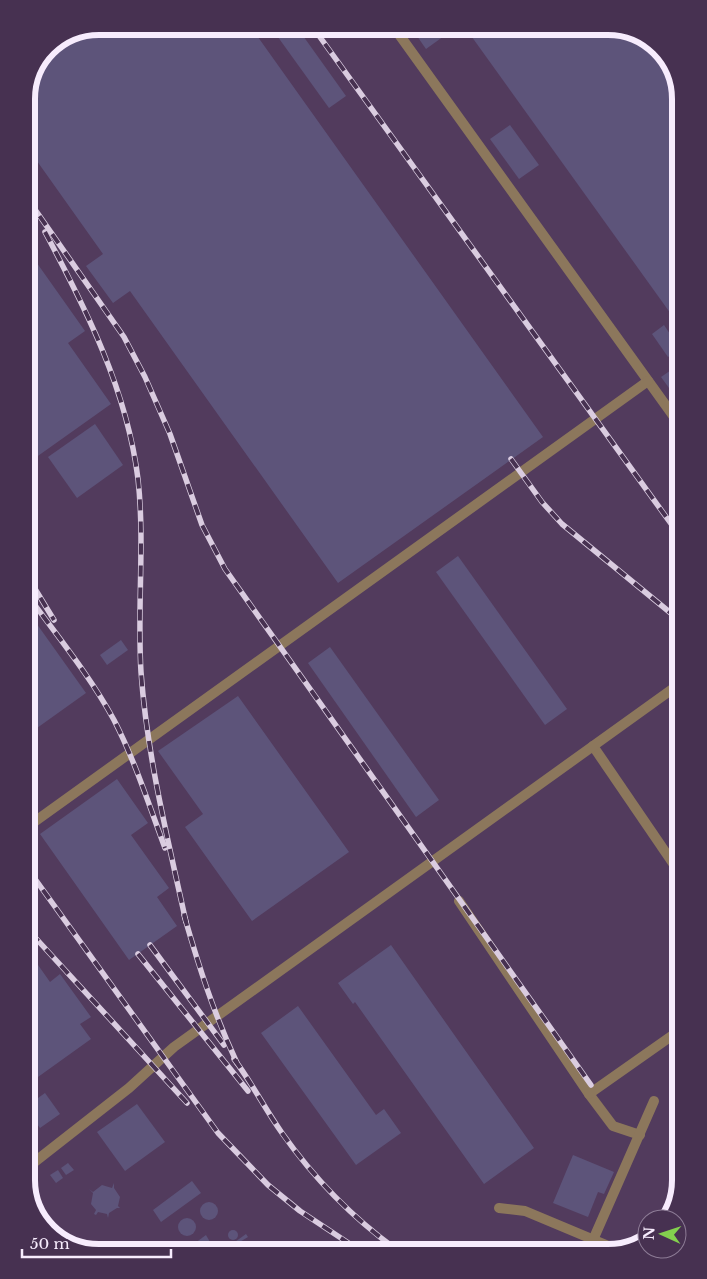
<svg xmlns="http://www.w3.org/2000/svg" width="707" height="1279" font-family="'Libre Baskerville',serif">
<rect width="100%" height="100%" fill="#523b5d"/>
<g fill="#5d547a">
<polygon points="99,26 250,26 543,437 338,583 130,291 113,303 86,266 103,254 27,147 26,94 48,47"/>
<polygon points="270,26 296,26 346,96 329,108"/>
<polygon points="410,26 448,26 451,31 426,49"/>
<polygon points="464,26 613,26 649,39 675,71 676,321"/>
<polygon points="510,125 539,165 519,179 490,139"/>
<polygon points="27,249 85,331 68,343 111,404 28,463"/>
<polygon points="664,325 676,343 677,351 668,357 652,334"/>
<polygon points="677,366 677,399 661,377"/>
<polygon points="95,424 123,465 77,498 48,457"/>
<polygon points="28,511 38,525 29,532 28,521"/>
<polygon points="458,556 567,709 545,725 436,572"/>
<polygon points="29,613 86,693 30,733"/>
<polygon points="121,640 128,650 107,665 100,655"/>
<polygon points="330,647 439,800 416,817 308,663"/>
<polygon points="238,696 349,852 252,921 185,827 203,814 158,751"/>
<polygon points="117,779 148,823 131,835 169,888 157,897 177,926 129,960 40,834"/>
<polygon points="391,945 534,1148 484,1184 355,1002 353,1004 338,983"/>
<polygon points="31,955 50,982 60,974 91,1017 80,1024 91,1039 31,1082"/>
<polygon points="298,1006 376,1115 384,1109 401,1133 356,1165 261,1033"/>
<polygon points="45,1093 60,1114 40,1128 31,1116 31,1103"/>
<polygon points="137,1104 165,1142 125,1171 97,1132"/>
<polygon points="573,1155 614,1172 604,1194 598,1192 588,1217 553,1203"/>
<polygon points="68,1163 74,1170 66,1175 61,1168"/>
<polygon points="58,1170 63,1178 56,1183 50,1175"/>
<polygon points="192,1181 201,1193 161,1222 153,1210"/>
<polygon points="114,1183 114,1188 120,1197 118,1206 120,1208 117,1208 109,1213 108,1218 107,1214 98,1212 96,1215 94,1214 96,1210 91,1204 93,1193 89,1189 93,1192 102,1185 112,1188"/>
<circle cx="209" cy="1211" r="9"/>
<circle cx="187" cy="1227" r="9"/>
<circle cx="233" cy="1235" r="5"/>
<polygon points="246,1234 248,1237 233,1246 232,1244"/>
<polygon points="206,1235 210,1242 194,1251 191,1246"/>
<polygon points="212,1244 216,1250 200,1252"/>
</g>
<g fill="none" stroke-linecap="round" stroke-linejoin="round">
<g stroke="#8c775c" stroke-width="10">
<polyline points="393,26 677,421"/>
<polyline points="593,746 679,872"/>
<polyline points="30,825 648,381"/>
<polyline points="459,901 589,1094 613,1126 640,1135"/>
<polyline points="589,1094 680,1030"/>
<polyline points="32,1164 129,1088 174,1047 678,685"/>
<polyline points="499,1208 525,1211 611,1247"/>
<polyline points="593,1240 654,1101"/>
</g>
<g stroke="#dacce0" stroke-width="5.5">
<g id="rail">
<polyline points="312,26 677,532"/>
<polyline points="27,198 124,337 145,377 170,434 202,525 225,569 591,1085"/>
<path d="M45 232C86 309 127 390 138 479 145 543 137 608 141 672 147 756 168 840 186 922"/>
<polyline points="511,459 542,502 562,524 678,619"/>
<polyline points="29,579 54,620"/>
<path d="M29 597C58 637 90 676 114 720 135 761 149 805 165 848"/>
<polyline points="30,872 218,1133 268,1185 300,1211 359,1250"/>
<path d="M184 915C199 967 214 1014 237 1063"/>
<polyline points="31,933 187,1103"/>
<polyline points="150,945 224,1045"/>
<polyline points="138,954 248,1091"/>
<path d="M234 1059C252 1083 265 1109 282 1133 313 1177 353 1218 397 1250"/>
<polyline points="44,1224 90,1251"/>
</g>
</g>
<use href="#rail" stroke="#473151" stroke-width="4" stroke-dasharray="11" stroke-linecap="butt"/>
</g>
<path d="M0 0H707V1279H0ZM99 35H608A64 64 0 0 1 672 99V1180A64 64 0 0 1 608 1244H99A64 64 0 0 1 35 1180V99A64 64 0 0 1 99 35Z" fill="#473151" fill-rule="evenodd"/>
<path fill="none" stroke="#f7ecfd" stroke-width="6" d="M99 35H608A64 64 0 0 1 672 99V1180A64 64 0 0 1 608 1244H99A64 64 0 0 1 35 1180V99A64 64 0 0 1 99 35Z"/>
<g transform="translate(662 1234) rotate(273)"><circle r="24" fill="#473151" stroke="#8d7c96"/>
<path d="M0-4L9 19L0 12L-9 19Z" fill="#83d04e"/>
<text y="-8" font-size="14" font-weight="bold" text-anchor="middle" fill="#f7ecfd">N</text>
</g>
<path d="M22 1249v8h149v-8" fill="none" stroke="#f7ecfd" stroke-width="2.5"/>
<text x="30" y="1249" font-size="15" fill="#f7ecfd" stroke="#473151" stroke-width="4" paint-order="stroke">50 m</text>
</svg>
